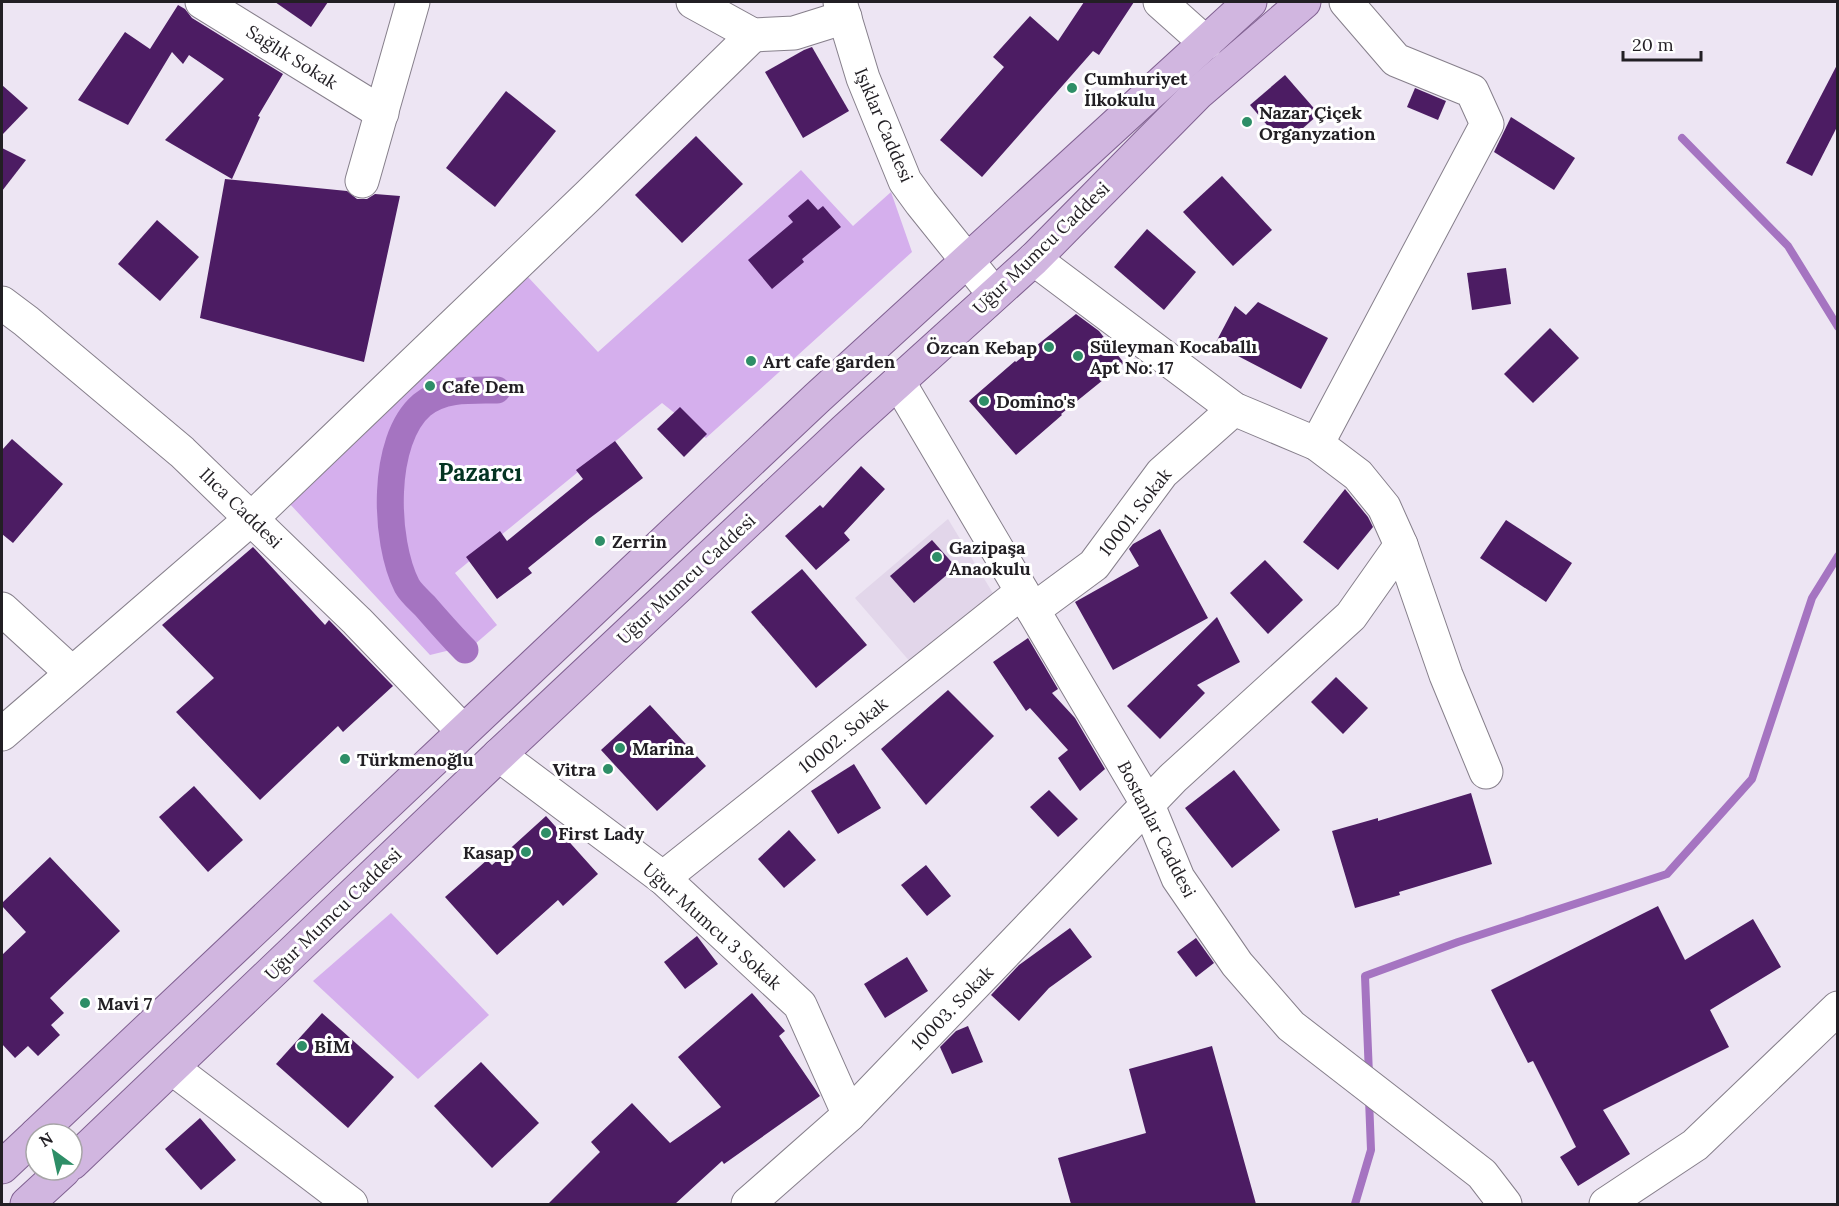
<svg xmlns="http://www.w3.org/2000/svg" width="1839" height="1206" font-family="Lora,serif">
<rect width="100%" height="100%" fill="#ede5f3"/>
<polygon fill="#e2d6ea" points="948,519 994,595 912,664 855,598"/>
<g fill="#d5afed">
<polygon points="801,170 853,226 891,192 912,252 706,438 662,403 455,573 497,625 475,644 430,655 289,503 528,277 598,352"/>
<polygon points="391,913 489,1015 418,1079 313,981"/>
</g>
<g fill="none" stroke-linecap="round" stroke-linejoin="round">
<g stroke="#a574c1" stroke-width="8">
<polyline points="1682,138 1788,246 1838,327"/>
<polyline points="1369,1075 1365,976 1458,942 1667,874 1752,779 1812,598 1838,556"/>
<polyline points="1355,1204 1371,1150 1369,1099"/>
</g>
<path stroke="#a574c1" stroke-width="27" d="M465 650C451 636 438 621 425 606 419 600 411 593 407 586 384 541 381 440 422 405 443 388 471 390 497 390"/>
</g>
<g fill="#4c1c63">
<polygon points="275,2 328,2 311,27"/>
<polygon points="1084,2 1134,2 1099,55 1093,51 982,177 940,140 1004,67 993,57 1030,16 1058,41"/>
<polygon points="178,5 185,9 192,18 283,74 258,116 260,117 232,179 165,140 224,79 189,55 183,64 172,52 128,125 78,100 125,32 150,49"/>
<polygon points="812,47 849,111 803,138 765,72 804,50"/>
<polygon points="1838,63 1838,125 1812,176 1786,163"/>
<polygon points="1285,75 1319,114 1284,145 1250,105"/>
<polygon points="2,85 28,108 2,135"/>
<polygon points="1415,88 1446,101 1438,120 1407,107"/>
<polygon points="506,91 556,131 495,207 446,168"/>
<polygon points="1511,117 1575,158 1554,190 1494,152"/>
<polygon points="696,136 743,184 682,243 635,195"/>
<polygon points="2,148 26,160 2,191"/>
<polygon points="1222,176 1272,230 1233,266 1183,212"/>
<polygon points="225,179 347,191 357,199 367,199 375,194 400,196 364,362 200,318"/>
<polygon points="808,199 818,210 823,206 841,227 802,259 804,262 772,289 748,260 793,222 788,216"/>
<polygon points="157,220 199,257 160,301 118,264"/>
<polygon points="1147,229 1196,272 1164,310 1114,267"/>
<polygon points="1506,268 1511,304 1472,310 1467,273"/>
<polygon points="1258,302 1328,338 1301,389 1215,344 1235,306 1246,315"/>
<polygon points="1076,314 1099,331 1124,363 1061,414 1062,415 1016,455 969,401 1015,361 1016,362"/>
<polygon points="1550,328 1579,358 1533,403 1504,374"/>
<polygon points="680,407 707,434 684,457 657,429"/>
<polygon points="12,439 63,484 13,543 2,534 2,450"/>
<polygon points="615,441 643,478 590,518 528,568 532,573 497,599 466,557 500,531 507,541 583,479 576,470"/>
<polygon points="861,466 885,489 844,533 850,540 816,570 785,536 820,505 823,508"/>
<polygon points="1345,489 1368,517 1373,527 1338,570 1303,542"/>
<polygon points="1506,520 1572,563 1546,602 1480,558"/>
<polygon points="1160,529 1208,618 1113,670 1075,602 1139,566 1129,549 1133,544"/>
<polygon points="932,540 956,567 914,603 890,576"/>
<polygon points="253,547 325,625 329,620 393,686 343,732 338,726 260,800 176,712 214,678 162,625"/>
<polygon points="1265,560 1303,600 1268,634 1230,593"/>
<polygon points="802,569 867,645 816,688 751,612"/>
<polygon points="1217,617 1240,662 1197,685 1205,693 1160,739 1127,706"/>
<polygon points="1028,638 1058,689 1052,693 1075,718 1105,769 1080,791 1058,758 1068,750 1030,708 1026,711 993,662"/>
<polygon points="1336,677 1368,708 1343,734 1311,702"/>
<polygon points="948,690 994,736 926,805 881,749"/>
<polygon points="650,705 706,766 657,811 601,750"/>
<polygon points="854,764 881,808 838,834 811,791"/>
<polygon points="1234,770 1280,830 1232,868 1185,808"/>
<polygon points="194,786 243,840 208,872 159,817"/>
<polygon points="1049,790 1078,819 1058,837 1030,807"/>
<polygon points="1471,793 1492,864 1399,892 1400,895 1355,908 1332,831 1378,818 1378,821"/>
<polygon points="546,816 598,874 563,906 558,900 497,955 445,897 487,860 492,865"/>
<polygon points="789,830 816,860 784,888 758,859"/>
<polygon points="50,857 120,931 50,998 64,1013 51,1025 60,1035 38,1056 28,1046 15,1058 2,1044 2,955 26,932 2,906 2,903"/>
<polygon points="926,865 951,896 927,916 901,885"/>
<polygon points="1658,906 1685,960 1753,919 1781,967 1710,1010 1729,1047 1603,1110 1630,1154 1578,1186 1560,1157 1576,1147 1533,1061 1528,1063 1491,990"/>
<polygon points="1070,928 1092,957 1049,988 1019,1021 991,995 1019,965"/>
<polygon points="697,936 718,964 685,989 664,962"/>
<polygon points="1196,938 1214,963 1196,977 1177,952"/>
<polygon points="907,957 928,991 885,1018 864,984"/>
<polygon points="752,993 785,1031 779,1036 820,1096 724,1164 722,1161 675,1204 548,1204 600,1152 591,1142 632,1103 670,1143 721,1107 678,1057"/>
<polygon points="322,1013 394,1077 348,1128 276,1064"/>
<polygon points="968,1026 983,1062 952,1074 940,1047 956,1031"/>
<polygon points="1212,1046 1256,1204 1071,1204 1058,1158 1146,1133 1129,1069"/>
<polygon points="481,1062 539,1123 492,1168 434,1106"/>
<polygon points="200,1118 236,1160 201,1190 165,1149"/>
</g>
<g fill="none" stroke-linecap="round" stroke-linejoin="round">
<g stroke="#867f8b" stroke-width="35">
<g id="minor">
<polyline points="202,2 382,113"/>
<polyline points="693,2 753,35 794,33 845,17"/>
<polyline points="840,2 863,78 905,181 921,203 994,294"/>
<polyline points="1160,2 1206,43"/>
<polyline points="362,181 413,2"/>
<polyline points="2,303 26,321 182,452 357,621 463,731"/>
<polyline points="900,379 905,393 1148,805 1178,878 1237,964 1291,1026 1482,1174 1505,1204"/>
<polyline points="1317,444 1487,124 1472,91 1396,60 1346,2"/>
<polyline points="1401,545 1446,675 1486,772"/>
<polyline points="2,609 72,673"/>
<polyline points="1033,610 1094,565 1162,473 1234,409"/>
<polyline points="2,734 252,518 589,195 753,35"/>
<polyline points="499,755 663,878 800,1005 849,1115"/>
<polyline points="663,878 1022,592"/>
<polyline points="172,1068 351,1204"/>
<polyline points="748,1204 849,1115 1173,778 1351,616 1401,545 1384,507 1358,475 1317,444 1234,409 1034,259"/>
<polyline points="1606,1204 1695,1145 1838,1008"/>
</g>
</g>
<g stroke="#806191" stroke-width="35">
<g id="major">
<polyline points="37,1134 817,398 1250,2"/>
<polyline points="72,1163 499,755 845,430 1034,259 1198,93 1304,2"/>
<polyline points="2,1167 36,1135"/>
<polyline points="27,1204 64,1170"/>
</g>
</g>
<use href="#minor" stroke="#fff" stroke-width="33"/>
<use href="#major" stroke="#d1b6e0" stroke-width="33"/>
</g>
<g fill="#2e8e67" stroke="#fff" stroke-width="2">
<circle cx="1072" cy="88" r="6"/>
<circle cx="1247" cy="122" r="6"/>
<circle cx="1049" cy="347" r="6"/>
<circle cx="1078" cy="356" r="6"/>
<circle cx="751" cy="361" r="6"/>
<circle cx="430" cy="386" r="6"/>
<circle cx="984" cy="401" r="6"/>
<circle cx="600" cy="541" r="6"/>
<circle cx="937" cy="557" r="6"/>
<circle cx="620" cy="748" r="6"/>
<circle cx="345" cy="759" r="6"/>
<circle cx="608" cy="769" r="6"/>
<circle cx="546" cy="833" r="6"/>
<circle cx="526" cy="852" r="6"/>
<circle cx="85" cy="1003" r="6"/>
<circle cx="302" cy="1046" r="6"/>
</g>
<g text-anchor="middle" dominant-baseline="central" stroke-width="6" stroke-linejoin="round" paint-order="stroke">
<g font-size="18" fill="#221f24" stroke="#fff">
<text transform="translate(292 57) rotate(32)">Sağlık Sokak</text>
<text transform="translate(884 125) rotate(67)">Işıklar Caddesi</text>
<text transform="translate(1041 248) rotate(-44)">Uğur Mumcu Caddesi</text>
<text transform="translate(241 508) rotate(44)">Ilıca Caddesi</text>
<text transform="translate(1135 512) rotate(-52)">10001. Sokak</text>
<text transform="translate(686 579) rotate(-43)">Uğur Mumcu Caddesi</text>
<text transform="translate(843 735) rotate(-39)">10002. Sokak</text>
<text transform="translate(1157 829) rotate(63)">Bostanlar Caddesi</text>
<text transform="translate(333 914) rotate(-44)">Uğur Mumcu Caddesi</text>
<text transform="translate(712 926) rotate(42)">Uğur Mumcu 3 Sokak</text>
<text transform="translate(952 1008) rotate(-46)">10003. Sokak</text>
</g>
<g font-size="18" font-weight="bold" fill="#221f24" stroke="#fff" text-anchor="start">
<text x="1084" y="78">Cumhuriyet<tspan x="1084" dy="21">İlkokulu</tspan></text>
<text x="1259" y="112">Nazar Çiçek<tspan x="1259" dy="21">Organyzation</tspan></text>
<text x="1090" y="346">Süleyman Kocaballı<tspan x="1090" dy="21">Apt No: 17</tspan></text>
<text x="1037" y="347" text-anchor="end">Özcan Kebap</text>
<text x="763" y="361">Art cafe garden</text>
<text x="442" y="386">Cafe Dem</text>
<text x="996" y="401">Domino's</text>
<text x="612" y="541">Zerrin</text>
<text x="949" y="547">Gazipaşa<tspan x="949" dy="21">Anaokulu</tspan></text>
<text x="632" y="748">Marina</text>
<text x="357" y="759">Türkmenoğlu</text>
<text x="596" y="769" text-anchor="end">Vitra</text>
<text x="558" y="833">First Lady</text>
<text x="514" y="852" text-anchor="end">Kasap</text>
<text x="97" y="1003">Mavi 7</text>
<text x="314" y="1046">BİM</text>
</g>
<g font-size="24" font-weight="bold" fill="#043422" stroke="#fff">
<text x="480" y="472">Pazarcı</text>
</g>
</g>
<rect width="1839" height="1206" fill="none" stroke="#221f24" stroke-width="6"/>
<g transform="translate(54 1152) rotate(327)"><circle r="28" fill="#ffffff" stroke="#a7a5a7" stroke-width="1.5"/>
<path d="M0-4.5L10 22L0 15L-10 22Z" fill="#2e8e67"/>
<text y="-9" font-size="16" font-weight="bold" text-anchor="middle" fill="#221f24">N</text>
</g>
<path d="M1623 51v9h78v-9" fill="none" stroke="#221f24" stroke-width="3"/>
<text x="1632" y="51" font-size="18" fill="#221f24" stroke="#ffffff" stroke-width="4.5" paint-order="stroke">20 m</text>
</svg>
